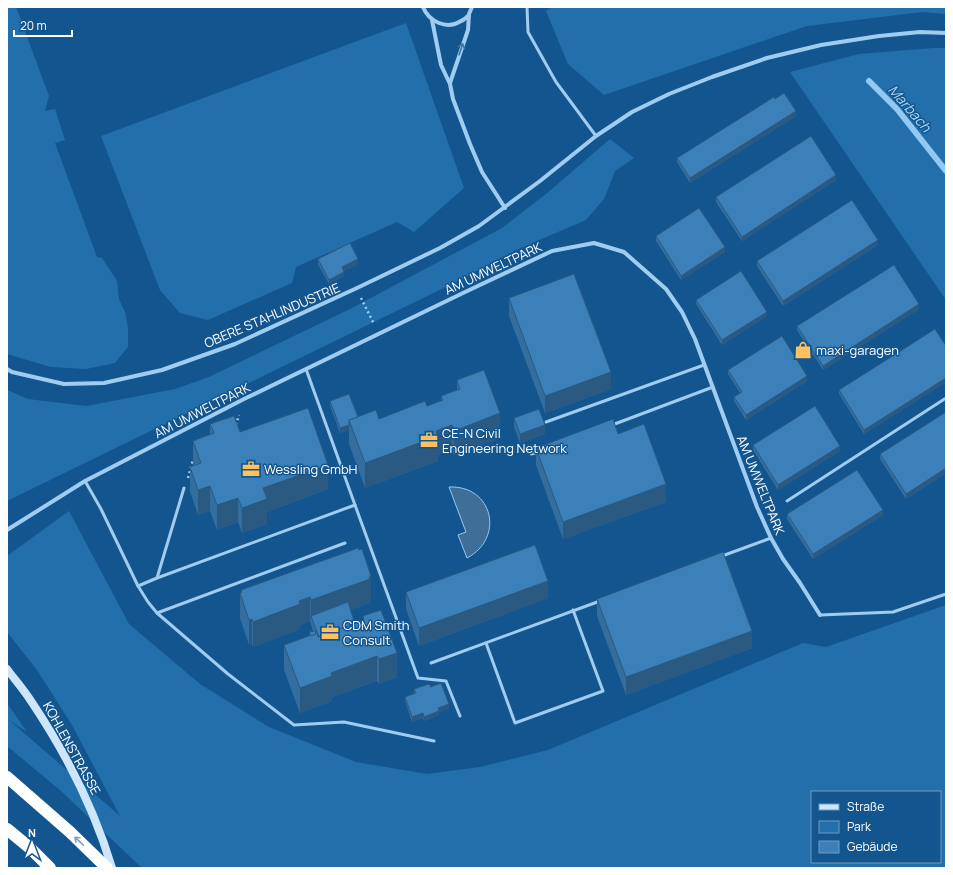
<svg xmlns="http://www.w3.org/2000/svg" width="953" height="875" font-family="Manrope,sans-serif">
<rect width="100%" height="100%" fill="#13568f"/>
<g fill="#226fac" fill-rule="evenodd">
<polygon points="7,7 16,7 49,96 45,111 55,109 65,140 55,143 97,257 102,258 117,281 119,299 125,312 128,328 128,347 115,363 86,369 51,367 7,354"/>
<polygon points="552,7 946,7 946,14 922,12 807,26 604,95 568,64 546,11"/>
<polygon points="406,23 464,188 414,232 397,222 296,267 292,283 208,320 180,313 160,290 101,136"/>
<polygon points="933,48 946,48 946,300 790,72 859,54"/>
<polygon points="610,139 634,158 615,171 604,199 586,220 516,250 458,281 7,501 7,390 28,399 86,406 175,389 209,377 352,308 502,228 546,194"/>
<path d="M69 511 129 624 200 684 269 727 356 762 427 774 480 767 548 750 803 643 826 647 946 605V868H142L61 791 7 746V703L27 732 9 720 120 816 72 725 37 670 7 632V556ZM812 792H940V862H812Z"/>
</g>
<path fill="#3f6f99" stroke="#91c9f4" d="M449 487C493 485 505 538 467 558L458 535 466 532Z"/>
<g fill="none" stroke-linecap="round" stroke-linejoin="round">
<polyline stroke="#91c9f4" stroke-width="6" points="869,81 897,109 946,171"/>
<g stroke="#9fccf1" stroke-width="2.5" stroke-dasharray="2 3" stroke-linecap="butt">
<polyline points="361,298 374,324"/>
<polyline points="236,425 239,415"/>
<polyline points="188,478 193,460"/>
</g>
<g stroke="#9fccf1" stroke-width="3">
<polyline points="527,7 528,32 556,82 596,136"/>
<polyline points="306,369 355,505 418,678 446,681 460,716"/>
<polyline points="546,422 704,365"/>
<polyline points="612,425 713,387"/>
<polyline points="531,454 539,452"/>
<polyline points="85,481 101,509 138,586 148,602 157,613 228,674 294,725 344,722 434,741"/>
<polyline points="787,501 946,398"/>
<polyline points="722,556 771,538"/>
<polyline points="157,578 184,488"/>
<polyline points="138,586 157,578 355,505"/>
<polyline points="157,613 345,543"/>
<polyline points="820,615 893,612 946,594"/>
<polyline points="486,643 515,723 603,691 573,610"/>
<polyline points="431,663 600,601"/>
</g>
<g stroke="#9fccf1" stroke-width="4">
<path d="M423 7C429 22 447 30 461 21 464 20 467 17 469 15"/>
<polyline points="432,20 441,65 450,84 453,99 470,144 482,172 505,208"/>
<polyline points="450,83 468,30 469,14 472,7"/>
<polyline points="7,369 12,372 64,384 104,383 162,370 235,344 357,288 440,248 479,226 540,181 596,136 632,112 669,94 712,77 767,58 821,45 879,36 920,32 946,33"/>
<polyline points="7,530 85,481 244,399 463,293 552,251 594,243 624,252 666,289 682,312 695,339 757,507 771,538 783,559 800,583 820,615"/>
</g>
<path stroke="#cde6fc" stroke-width="8" d="M7 669C15 680 24 690 31 701 66 753 94 808 112 868"/>
<g stroke="#fff" stroke-width="12">
<polyline points="7,777 70,832 107,868"/>
<polyline points="7,829 30,848 50,868"/>
</g>
</g>
<g fill="#346e9f">
<polygon points="775,99 796,116 690,183 677,162 677,158"/>
<polygon points="836,180 742,241 716,202 716,197"/>
<polygon points="656,236 725,252 681,280 656,241"/>
<polygon points="878,245 783,306 757,266 757,261"/>
<polygon points="318,259 358,264 344,271 344,276 329,284 318,264"/>
<polygon points="509,298 611,389 545,413 509,316"/>
<polygon points="696,300 767,316 722,345 696,304"/>
<polygon points="919,309 823,370 797,330 797,326"/>
<polygon points="946,346 946,382 864,434 839,394 839,390"/>
<polygon points="728,370 807,381 746,420 734,401 734,397 740,393 728,374"/>
<polygon points="457,380 500,438 454,455 452,450 438,455 438,461 365,488 349,444 349,430 340,433 330,406 330,401 358,417 379,419 427,406 441,401 441,396 457,390"/>
<polygon points="946,412 946,473 906,499 880,459 880,454"/>
<polygon points="514,418 545,434 520,443 514,427"/>
<polygon points="210,424 240,432 328,489 267,512 267,524 242,533 238,522 217,530 210,511 198,515 190,491 190,467 193,466 193,441 210,435"/>
<polygon points="618,434 666,502 563,539 536,465 536,448"/>
<polygon points="753,445 840,451 778,490 753,450"/>
<polygon points="787,514 883,515 813,559 787,519"/>
<polygon points="241,590 371,600 370,601 370,603 350,610 355,624 363,621 363,616 397,677 379,684 377,681 332,697 332,701 300,713 284,670 284,645 309,636 309,632 313,631 310,621 300,625 300,629 253,647 252,644 249,645 240,618 240,593 241,593"/>
<polygon points="406,592 548,598 419,646 406,609"/>
<polygon points="597,599 752,648 626,695 597,616"/>
<polygon points="431,687 449,708 439,712 439,715 424,721 423,718 412,722 405,701 405,697 414,693 414,689"/>
</g>
<g fill="#2a5a82">
<polygon points="796,111 796,116 690,183 690,178"/>
<polygon points="836,175 836,180 742,241 742,237"/>
<polygon points="878,240 878,245 783,306 783,301"/>
<polygon points="725,247 725,252 681,280 681,276"/>
<polygon points="358,259 358,264 342,272 342,267"/>
<polygon points="344,272 344,276 329,284 329,280"/>
<polygon points="919,304 919,309 823,370 823,366"/>
<polygon points="767,312 767,316 722,345 722,340"/>
<polygon points="611,372 611,389 545,413 545,396"/>
<polygon points="807,376 807,381 746,420 746,415"/>
<polygon points="946,378 946,382 864,434 864,430"/>
<polygon points="500,413 500,438 454,455 454,431"/>
<polygon points="349,425 349,430 340,433 340,428"/>
<polygon points="452,425 452,450 438,455 438,461 365,488 365,463 436,431"/>
<polygon points="545,425 545,434 520,443 520,434"/>
<polygon points="840,446 840,451 778,490 778,485"/>
<polygon points="328,465 328,489 267,512 267,524 242,533 242,508 263,488"/>
<polygon points="946,468 946,473 906,499 906,494"/>
<polygon points="666,484 666,502 563,539 563,522"/>
<polygon points="210,486 210,511 198,515 198,490"/>
<polygon points="238,498 238,522 217,530 217,505"/>
<polygon points="883,510 883,515 813,559 813,554"/>
<polygon points="371,576 371,600 370,601 370,603 314,624 311,616 311,600"/>
<polygon points="548,581 548,598 419,646 419,628"/>
<polygon points="310,597 310,621 300,625 300,629 253,647 253,622 299,601"/>
<polygon points="252,619 252,644 249,645 249,620"/>
<polygon points="752,631 752,648 626,695 626,677"/>
<polygon points="397,653 397,677 379,684 379,659"/>
<polygon points="377,656 377,681 332,697 332,701 300,713 300,688 331,673"/>
<polygon points="449,704 449,708 439,712 439,715 424,721 424,717 438,708"/>
<polygon points="423,713 423,718 412,722 412,717"/>
</g>
<g fill="#3c80b9" stroke="#2a5a82">
<polygon points="784,93 796,111 690,178 677,158 774,97 775,99"/>
<polygon points="811,136 836,175 742,237 716,197"/>
<polygon points="852,200 878,240 783,301 757,261"/>
<polygon points="699,208 725,247 681,276 656,236"/>
<polygon points="350,243 358,259 342,267 344,272 329,280 318,259"/>
<polygon points="894,265 919,304 823,366 797,326"/>
<polygon points="741,271 767,312 722,340 696,300"/>
<polygon points="574,274 611,372 545,396 509,298"/>
<polygon points="935,329 946,346 946,378 864,430 839,390"/>
<polygon points="782,336 807,376 746,415 734,397 742,392 728,370"/>
<polygon points="484,370 500,413 454,431 452,425 436,431 438,436 365,463 349,420 376,410 379,419 425,401 427,406 443,400 441,396 460,389 457,380"/>
<polygon points="349,394 358,417 349,420 349,425 340,428 330,401"/>
<polygon points="815,406 840,446 778,485 753,445"/>
<polygon points="308,408 328,465 263,488 267,499 242,508 238,498 217,505 210,486 198,490 190,467 201,463 193,441 214,433 210,424 234,416 240,432"/>
<polygon points="539,409 545,425 520,434 514,418"/>
<polygon points="946,412 946,468 906,494 880,454"/>
<polygon points="613,419 618,434 644,424 666,484 563,522 536,448"/>
<polygon points="857,470 883,510 813,554 787,514"/>
<polygon points="535,545 548,581 419,628 406,592"/>
<polygon points="358,548 359,550 362,549 371,576 369,577 370,579 311,600 310,597 299,601 300,604 253,622 252,619 249,620 240,593 242,592 241,590"/>
<polygon points="723,552 752,631 626,677 597,599"/>
<polygon points="348,602 355,624 319,637 311,616"/>
<polygon points="381,610 397,653 379,659 377,656 331,673 332,676 300,688 284,645 317,633 318,637 364,620 363,616"/>
<polygon points="315,631 316,634 311,636 309,632"/>
<polygon points="441,683 449,704 438,708 439,711 424,717 423,713 412,717 405,697 416,693 414,689 429,684 431,687"/>
</g>
<defs><path id="oneway-shaft" d="M-6 0H5M1.5-3L5.5 0L1.5 3" fill="none" stroke-width="1.6" stroke-linecap="round" stroke-linejoin="round"/></defs>
<use stroke="#3d79ac" href="#oneway-shaft" transform="translate(461 49) rotate(-72)"/>
<use stroke="#7da2c1" href="#oneway-shaft" transform="translate(79 841) rotate(-137)"/>
<defs>
<g id="shop-bare" transform="scale(1.38)"><path d="M-5-2.5h2.3a2.7 3.5 0 0 1 5.4 0H5L5.5 6h-11ZM-1.5-2.5h3a1.5 2.3 0 0 0-3 0Z" fill="#ffc05f" stroke="#13568f" stroke-width="2.5" paint-order="stroke"/></g>
<g id="office-bare" transform="scale(1.38)"><path d="M-6-3h4V-5.5h4V-3h4V5H-6ZM-1-4.5V-3h2v-1.5ZM-6 0V1H6V0Z" fill="#ffc05f" stroke="#13568f" stroke-width="2.5" paint-order="stroke"/></g>
</defs>
<g fill-rule="evenodd">
<use href="#shop-bare" x="803" y="350"/>
<use href="#office-bare" x="429" y="440"/>
<use href="#office-bare" x="251" y="469"/>
<use href="#office-bare" x="330" y="632"/>
</g>
<g text-anchor="middle" dominant-baseline="central" stroke-width="3" stroke-linejoin="round" paint-order="stroke">
<g font-size="13" fill="#fff" stroke="#13568f">
<text transform="translate(493 268) rotate(-25)">AM UMWELTPARK</text>
<text transform="translate(272 315) rotate(-23)">OBERE STAHLINDUSTRIE</text>
<text transform="translate(202 410) rotate(-27)">AM UMWELTPARK</text>
<text transform="translate(761 485) rotate(68)">AM UMWELTPARK</text>
<text transform="translate(72 748) rotate(61)">KOHLENSTRASSE</text>
</g>
<g font-size="13" fill="#fff" stroke="#13568f" text-anchor="start">
<text x="816" y="350">maxi-garagen</text>
<text x="442" y="433">CE-N Civil<tspan x="442" dy="15">Engineering Network</tspan></text>
<text x="264" y="469">Wessling GmbH</text>
<text x="343" y="625">CDM Smith<tspan x="343" dy="15">Consult</tspan></text>
</g>
<g font-size="14" font-style="italic" fill="#abd6f8" stroke="#13568f">
<text transform="translate(910 108) rotate(49)">Marbach</text>
</g>
</g>
<rect width="953" height="875" fill="none" stroke="#ffffff" stroke-width="16"/>
<rect x="811" y="791" width="130" height="72" fill="#13568f" stroke="#719abc"/>
<rect x="819" y="804" width="20" height="6" fill="#cde6fc" stroke="#719abc"/>
<text x="847" y="811" font-size="12" fill="#ffffff">Straße</text>
<rect x="819" y="821" width="20" height="12" fill="#226fac" stroke="#719abc"/>
<text x="847" y="831" font-size="12" fill="#ffffff">Park</text>
<rect x="819" y="841" width="20" height="12" fill="#3c80b9" stroke="#719abc"/>
<text x="847" y="851" font-size="12" fill="#ffffff">Gebäude</text>
<g transform="translate(32 843)" stroke="#13568f" stroke-width="3" paint-order="stroke">
<path d="M0-3L7 15L0 10L-7 15Z" fill="#ffffff"/>
<text y="-6" font-size="11" font-weight="bold" text-anchor="middle" fill="#ffffff">N</text>
</g>
<path d="M14 30v6h58v-6" fill="none" stroke="#ffffff" stroke-width="2"/>
<text x="20" y="30" font-size="12" fill="#ffffff" stroke="#13568f" stroke-width="3" paint-order="stroke">20 m</text>
</svg>
